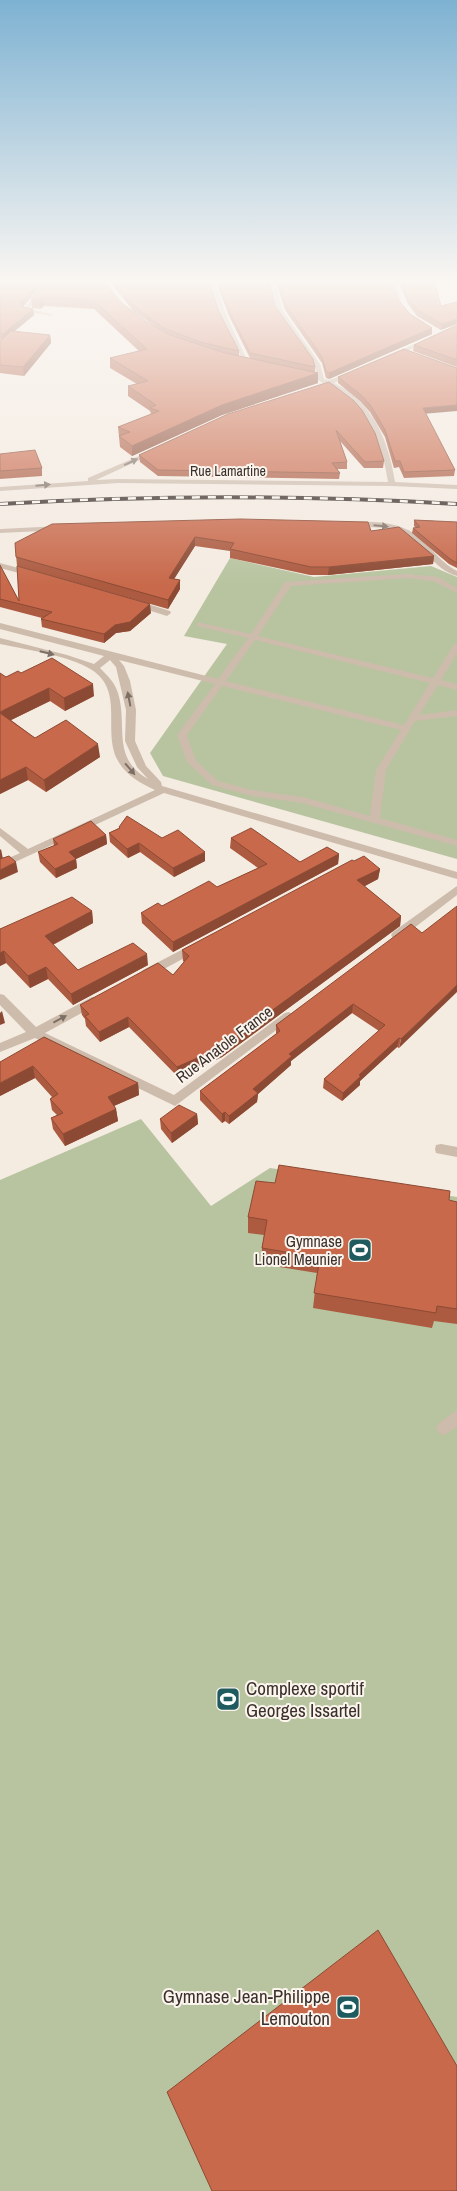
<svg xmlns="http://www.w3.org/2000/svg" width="457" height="2191" font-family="'Archivo Narrow',sans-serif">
<rect width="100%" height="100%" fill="#f4ebe1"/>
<g fill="#b8c4a0">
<polygon points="230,558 314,577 431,566 457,577 457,859 163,776 150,753 227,644 184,636"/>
<polygon points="141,1119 211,1206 270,1168 457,1197 457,2191 0,2191 0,1180"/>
</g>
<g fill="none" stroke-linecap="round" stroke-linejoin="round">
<g fill="#cdbbac" fill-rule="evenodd">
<polygon points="99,278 105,278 115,297 111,297"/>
<path d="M268 278H274L283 311 320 364 324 379 329 380 352 372 355 374 334 383C373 401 389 442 395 482L457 485V489L392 486 118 483 0 491V487L88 481V478L155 449 159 451 157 452 96 480 118 479 388 482C382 442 367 403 329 385L315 390 312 388 323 383 318 380 314 364 277 311Z"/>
<polygon points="390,278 396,278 402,306 397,305"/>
<polygon points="210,281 215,282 227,317 249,364 244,363 221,317"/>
<polygon points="43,287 46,289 29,309 52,314 52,316 23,311 23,309"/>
<polygon points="457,325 457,329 393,357 388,356"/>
<path d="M349 523C372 520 402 522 420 538 433 549 441 563 457 571V576C433 569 424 544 402 533 387 525 368 528 352 527L348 525Z"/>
<polygon points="60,526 63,526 63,530 0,533 0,529"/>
<polygon points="0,563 37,573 38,575 34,577 0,568"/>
<path d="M407 574 438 577 457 588V593L433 581 407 578 291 586 258 636 433 678 454 644 457 643V653L441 680 457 684V690L438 685 419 715 457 710V716L415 721 386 770 380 818 457 840V846L302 803 252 796 212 785 187 762 177 735 215 684 119 660 124 666 130 681 136 710 135 741 146 766 161 782 162 786 457 872V879L164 793 0 869V862L20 853 0 836V828L28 849 155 790C140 783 125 775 117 759 103 730 124 691 92 670 68 655 28 650 0 644V638L67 655 94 664 104 656 0 629V623L218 679 248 638 197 626V622L251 634 285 582ZM255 640 430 683 404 725 226 681ZM110 660 116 667 126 710 125 741 137 767 148 779C111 758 128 726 118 693 115 683 108 676 100 668ZM222 686 401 730 376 770 370 816 303 797 252 790 218 781 196 761 187 735Z"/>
<polygon points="135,600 170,611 171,613 167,616 132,605 131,603"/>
<polygon points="457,886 457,895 401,938 393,938 391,935 393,932"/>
<polygon points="197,942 201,943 203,946 201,949 151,976 143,976 141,973 143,970"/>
<polygon points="0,994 4,995 36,1027 92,997 100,997 102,1000 100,1003 45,1033 174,1095 285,1013 289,1012 295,1016 175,1106 35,1038 0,1052 0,1043 26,1032 0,1005"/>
<polygon points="441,1144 457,1147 457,1157 436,1153 435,1149 436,1145"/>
<polygon points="457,1410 457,1427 444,1435 439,1433 436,1428 439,1423"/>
</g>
<g stroke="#3b302b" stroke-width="4">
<path id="rail" d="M0 504C153 495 304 495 457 504"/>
</g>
<use href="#rail" stroke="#fbf5ee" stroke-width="2.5" stroke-dasharray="8" stroke-linecap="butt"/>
</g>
<g fill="#ac5a40" fill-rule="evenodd">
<polygon points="0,278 42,284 23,307 33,309 34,315 14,331 50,335 51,343 24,376 0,373 0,341 1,340 0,339"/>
<path d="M49 278H99V280L122 303 145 321 156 327 134 312 107 278H268L275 306 315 367V372L318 373V383L222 415 132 456 120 447 118 427 151 414 150 411 128 396V386L137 384 110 368V358L139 351 94 309 44 306 40 309 32 308 31 299ZM215 279 229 316 250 358 239 356V351L219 312 209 280Z"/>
<polygon points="275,278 391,278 399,301 410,314 432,334 329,379 326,378 322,363 285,310"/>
<polygon points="397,278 433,278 441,306 457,302 441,330 417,316 408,304"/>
<polygon points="457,325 457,367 413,351 414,345"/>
<polygon points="338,377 426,414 455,470 454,476 404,478 399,467 394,468 385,437 370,412 360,401 338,383"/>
<polygon points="353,400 384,461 383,468 364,468 340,441 347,462 347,469 337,469 340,473 339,479 158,476 140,462 139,455"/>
<polygon points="0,454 42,468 42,476 0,479"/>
<polygon points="414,520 457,522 457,568 449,564 412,533 413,528 416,528 414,526"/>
<polygon points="371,531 434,556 433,564 328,575 310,575 230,558 230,551 195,546 174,579 180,580 180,589 168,609 17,566 15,543"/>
<polygon points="0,565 19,601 151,613 130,631 116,633 104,643 42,627 41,619 42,618 0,607"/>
<polygon points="21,673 94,696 65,711 50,701 11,720 35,738 100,757 46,792 28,780 0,794 6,677"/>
<polygon points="119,827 162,838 205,861 174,877 140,852 128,858 110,842 109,833 119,828"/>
<polygon points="106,835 107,844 76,859 77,868 56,878 40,862 38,852 54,846 53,839"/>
<polygon points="231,838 300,862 339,854 338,864 173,952 142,923 141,913 217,887 258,868 230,848"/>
<polygon points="354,861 380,869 378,879 364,886 401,916 400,926 222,1057 178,1077 129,1027 100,1042 86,1026 85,1019 82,1015 80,1005 173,975 184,962 183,961 182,950"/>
<polygon points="92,911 93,923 53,945 78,970 148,965 73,1005 48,979 30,988 6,963 0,966 0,929"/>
<polygon points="422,933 399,1048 397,1047 360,1081 360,1085 342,1101 323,1088 324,1079 379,1031 352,1013 291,1061 291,1065 258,1094 257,1102 229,1124 225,1121 222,1123 200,1100 200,1091 276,1034 276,1025"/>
<polygon points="44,1037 138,1083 139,1095 114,1106 116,1109 118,1121 65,1146 53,1129 51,1118 57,1115 52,1110 50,1099 52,1097 35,1078 0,1096"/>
<polygon points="197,1114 198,1124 172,1143 161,1129 160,1119"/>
<polygon points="275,1183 457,1202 457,1324 434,1321 432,1328 313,1308 317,1273 261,1264 262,1248 264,1235 248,1233 248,1217"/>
</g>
<g fill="#8c4a34">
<polygon points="207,278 215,278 215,279 209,280"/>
<polygon points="42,279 42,284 21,309 20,303"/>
<polygon points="43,297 44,306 40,309 39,300"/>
<polygon points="33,309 34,315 4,340 3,334"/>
<polygon points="457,319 457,324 441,330 442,324"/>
<polygon points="432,328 432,334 329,379 329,373"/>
<polygon points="50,335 51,343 24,376 23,367"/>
<polygon points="318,373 318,383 222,415 132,456 132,446 222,405"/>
<polygon points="457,405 457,411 422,414 423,408"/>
<polygon points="195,537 195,546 169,587 169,578"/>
<polygon points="434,556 433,564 328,575 329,567"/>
<polygon points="180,580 180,589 168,609 168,600"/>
<polygon points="150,604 151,613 130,631 116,633 104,643 104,634 115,625"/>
<polygon points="93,684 94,696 65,711 64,698"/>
<polygon points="49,688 50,701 1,725 0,712"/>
<polygon points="98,744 100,757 46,792 44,780"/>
<polygon points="26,767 28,780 0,794 0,780"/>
<polygon points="106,835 107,844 76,859 77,868 56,878 55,869 69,852"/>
<polygon points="139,843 140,852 128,858 127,849"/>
<polygon points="1,849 3,859 0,861 0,850"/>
<polygon points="205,852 205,861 174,877 173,868"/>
<polygon points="339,854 338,864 173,952 173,942"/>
<polygon points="16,862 18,872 0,880 0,870"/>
<polygon points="380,869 378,879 356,891 357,880"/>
<polygon points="92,911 93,923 46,948 45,936"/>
<polygon points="401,916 400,926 222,1057 178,1077 177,1067"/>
<polygon points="4,951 6,963 0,966 0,953"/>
<polygon points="147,954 148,965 73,1005 71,994"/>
<polygon points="46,967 48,979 30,988 28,976"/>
<polygon points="457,985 457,992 399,1048 401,1039"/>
<polygon points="353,1004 352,1013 291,1061 291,1065 258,1094 257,1102 229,1124 229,1116 253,1089 289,1054"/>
<polygon points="2,1011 5,1023 0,1025 0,1013"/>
<polygon points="128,1017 129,1027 100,1042 99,1032"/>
<polygon points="399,1038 397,1047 360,1081 360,1085 342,1101 343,1093 359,1075"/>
<polygon points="33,1066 35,1078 0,1096 0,1083"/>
<polygon points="138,1083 139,1095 109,1108 108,1097"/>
<polygon points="116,1109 118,1121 65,1146 63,1134"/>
<polygon points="225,1112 225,1121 222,1123 222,1114"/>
<polygon points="197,1114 198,1124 172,1143 171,1133"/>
</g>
<g fill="#c8694b" stroke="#8c4a34">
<polygon points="0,278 42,279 20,303 22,307 33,309 3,334 0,333"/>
<polygon points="49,278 77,278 103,281 122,303 145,321 170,335 225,353 318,373 222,405 132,446 119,436 130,432 118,427 159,411 150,408 156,405 128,386 148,381 110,358 147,349 93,300 43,297 39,300 31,299"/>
<polygon points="111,278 208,278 219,312 239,351 200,342 164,328 134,306"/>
<polygon points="217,278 268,278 275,306 313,359 315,367 250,353 229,310"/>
<polygon points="277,278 391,278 399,301 410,314 432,328 329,373 326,371 322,357 285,304"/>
<polygon points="400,278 433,278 441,306 457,302 457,319 442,324 418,310 408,299"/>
<polygon points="457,325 457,360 414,345"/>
<polygon points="11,331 50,335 23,367 0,365 0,341"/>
<polygon points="404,349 457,368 457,405 423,408 455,470 404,472 400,461 395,461 385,430 371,406 361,395 338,377"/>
<polygon points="329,382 353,400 362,410 375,433 384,461 365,462 336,430 347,462 332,463 340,473 158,470 139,455 228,414"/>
<polygon points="35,450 42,468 0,471 0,454"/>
<polygon points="240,519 368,522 371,531 399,527 434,556 329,567 311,567 230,549 234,543 195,537 169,578 180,580 168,600 16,557 15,543 52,524"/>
<polygon points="414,520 457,522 457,563 450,559 413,528 420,527"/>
<polygon points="0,565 19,601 17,566 150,604 130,622 115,625 104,634 41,619 52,612 0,599"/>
<polygon points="52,658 93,684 64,698 49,688 0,712 0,673 6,677 18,671 21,673"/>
<polygon points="0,713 35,738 66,720 98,744 44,780 26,767 0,780"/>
<polygon points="127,816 162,838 178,830 205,852 173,868 139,843 127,849 109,833 120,828 119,827"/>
<polygon points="91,821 106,835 69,852 76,859 55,869 38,852 58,844 53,839"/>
<polygon points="251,828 300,862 327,847 339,854 173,942 141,913 158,903 162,906 209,881 217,887 267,864 231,838"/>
<polygon points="9,856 16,862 0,870 0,859"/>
<polygon points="364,856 380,869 357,880 401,916 222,1047 177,1067 128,1017 99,1032 85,1016 89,1014 80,1005 158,963 173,975 189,956 182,950 352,860 354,861"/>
<polygon points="72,897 92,911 45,936 78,970 133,943 147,954 71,994 46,967 28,976 4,951 0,953 0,929"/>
<polygon points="457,906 457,985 401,1039 399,1038 359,1075 361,1076 343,1093 324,1079 385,1025 353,1004 289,1054 292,1056 253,1089 258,1093 229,1116 225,1112 222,1114 200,1091 280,1031 276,1025 411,924 422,933"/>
<polygon points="44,1037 138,1083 108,1097 116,1109 63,1134 51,1118 63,1113 50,1099 58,1094 33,1066 0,1083 0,1062"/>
<polygon points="179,1105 197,1114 171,1133 160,1119"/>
<polygon points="279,1165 450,1191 449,1200 457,1202 457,1309 437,1306 436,1313 314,1293 320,1258 262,1248 267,1220 248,1217 256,1181 275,1183"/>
<polygon points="378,1930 457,2066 457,2191 212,2191 167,2092"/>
</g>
<defs><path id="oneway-solid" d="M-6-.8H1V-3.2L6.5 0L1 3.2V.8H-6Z" transform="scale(1.25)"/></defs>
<g fill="#7d6f65">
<use href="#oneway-solid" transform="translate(131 462) rotate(-25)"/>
<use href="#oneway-solid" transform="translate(43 485) rotate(-5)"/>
<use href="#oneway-solid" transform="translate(381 526) rotate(5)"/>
<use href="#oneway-solid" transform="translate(47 653) rotate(14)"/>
<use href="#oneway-solid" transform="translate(129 699) rotate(-101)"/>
<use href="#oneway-solid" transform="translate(130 769) rotate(49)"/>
<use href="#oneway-solid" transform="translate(60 1019) rotate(-28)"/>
</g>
<linearGradient id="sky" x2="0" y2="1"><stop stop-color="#7eb2d2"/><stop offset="0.48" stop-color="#faf6f2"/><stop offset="1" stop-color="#faf6f2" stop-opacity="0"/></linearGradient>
<rect width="457" height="585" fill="url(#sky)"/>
<defs>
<g id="stadium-square" transform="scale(1.25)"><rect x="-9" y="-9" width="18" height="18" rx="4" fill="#1f5a5e" stroke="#fbf5ee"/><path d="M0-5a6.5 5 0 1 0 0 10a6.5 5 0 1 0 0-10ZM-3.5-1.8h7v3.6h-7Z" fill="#fff"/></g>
</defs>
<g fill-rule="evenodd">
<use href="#stadium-square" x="360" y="1250"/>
<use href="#stadium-square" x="228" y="1699"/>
<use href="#stadium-square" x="348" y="2007"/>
</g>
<g text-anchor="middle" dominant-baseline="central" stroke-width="4" stroke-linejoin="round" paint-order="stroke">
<g font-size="14" fill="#3b302b" stroke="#fbf5ee">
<text x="228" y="471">Rue Lamartine</text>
</g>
<g font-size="16" fill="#3b302b" stroke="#fbf5ee">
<text transform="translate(224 1044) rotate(-37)">Rue Anatole France</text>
</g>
<g font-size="16" fill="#3b302b" stroke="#fbf5ee" text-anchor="end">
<text x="342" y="1241">Gymnase<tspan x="342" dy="18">Lionel Meunier</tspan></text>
</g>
<g font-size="19" fill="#3b302b" stroke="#fbf5ee" text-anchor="start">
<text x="246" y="1688">Complexe sportif<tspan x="246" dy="22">Georges Issartel</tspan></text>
<text x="330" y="1996" text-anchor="end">Gymnase Jean-Philippe<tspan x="330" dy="22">Lemouton</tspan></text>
</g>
</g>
</svg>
